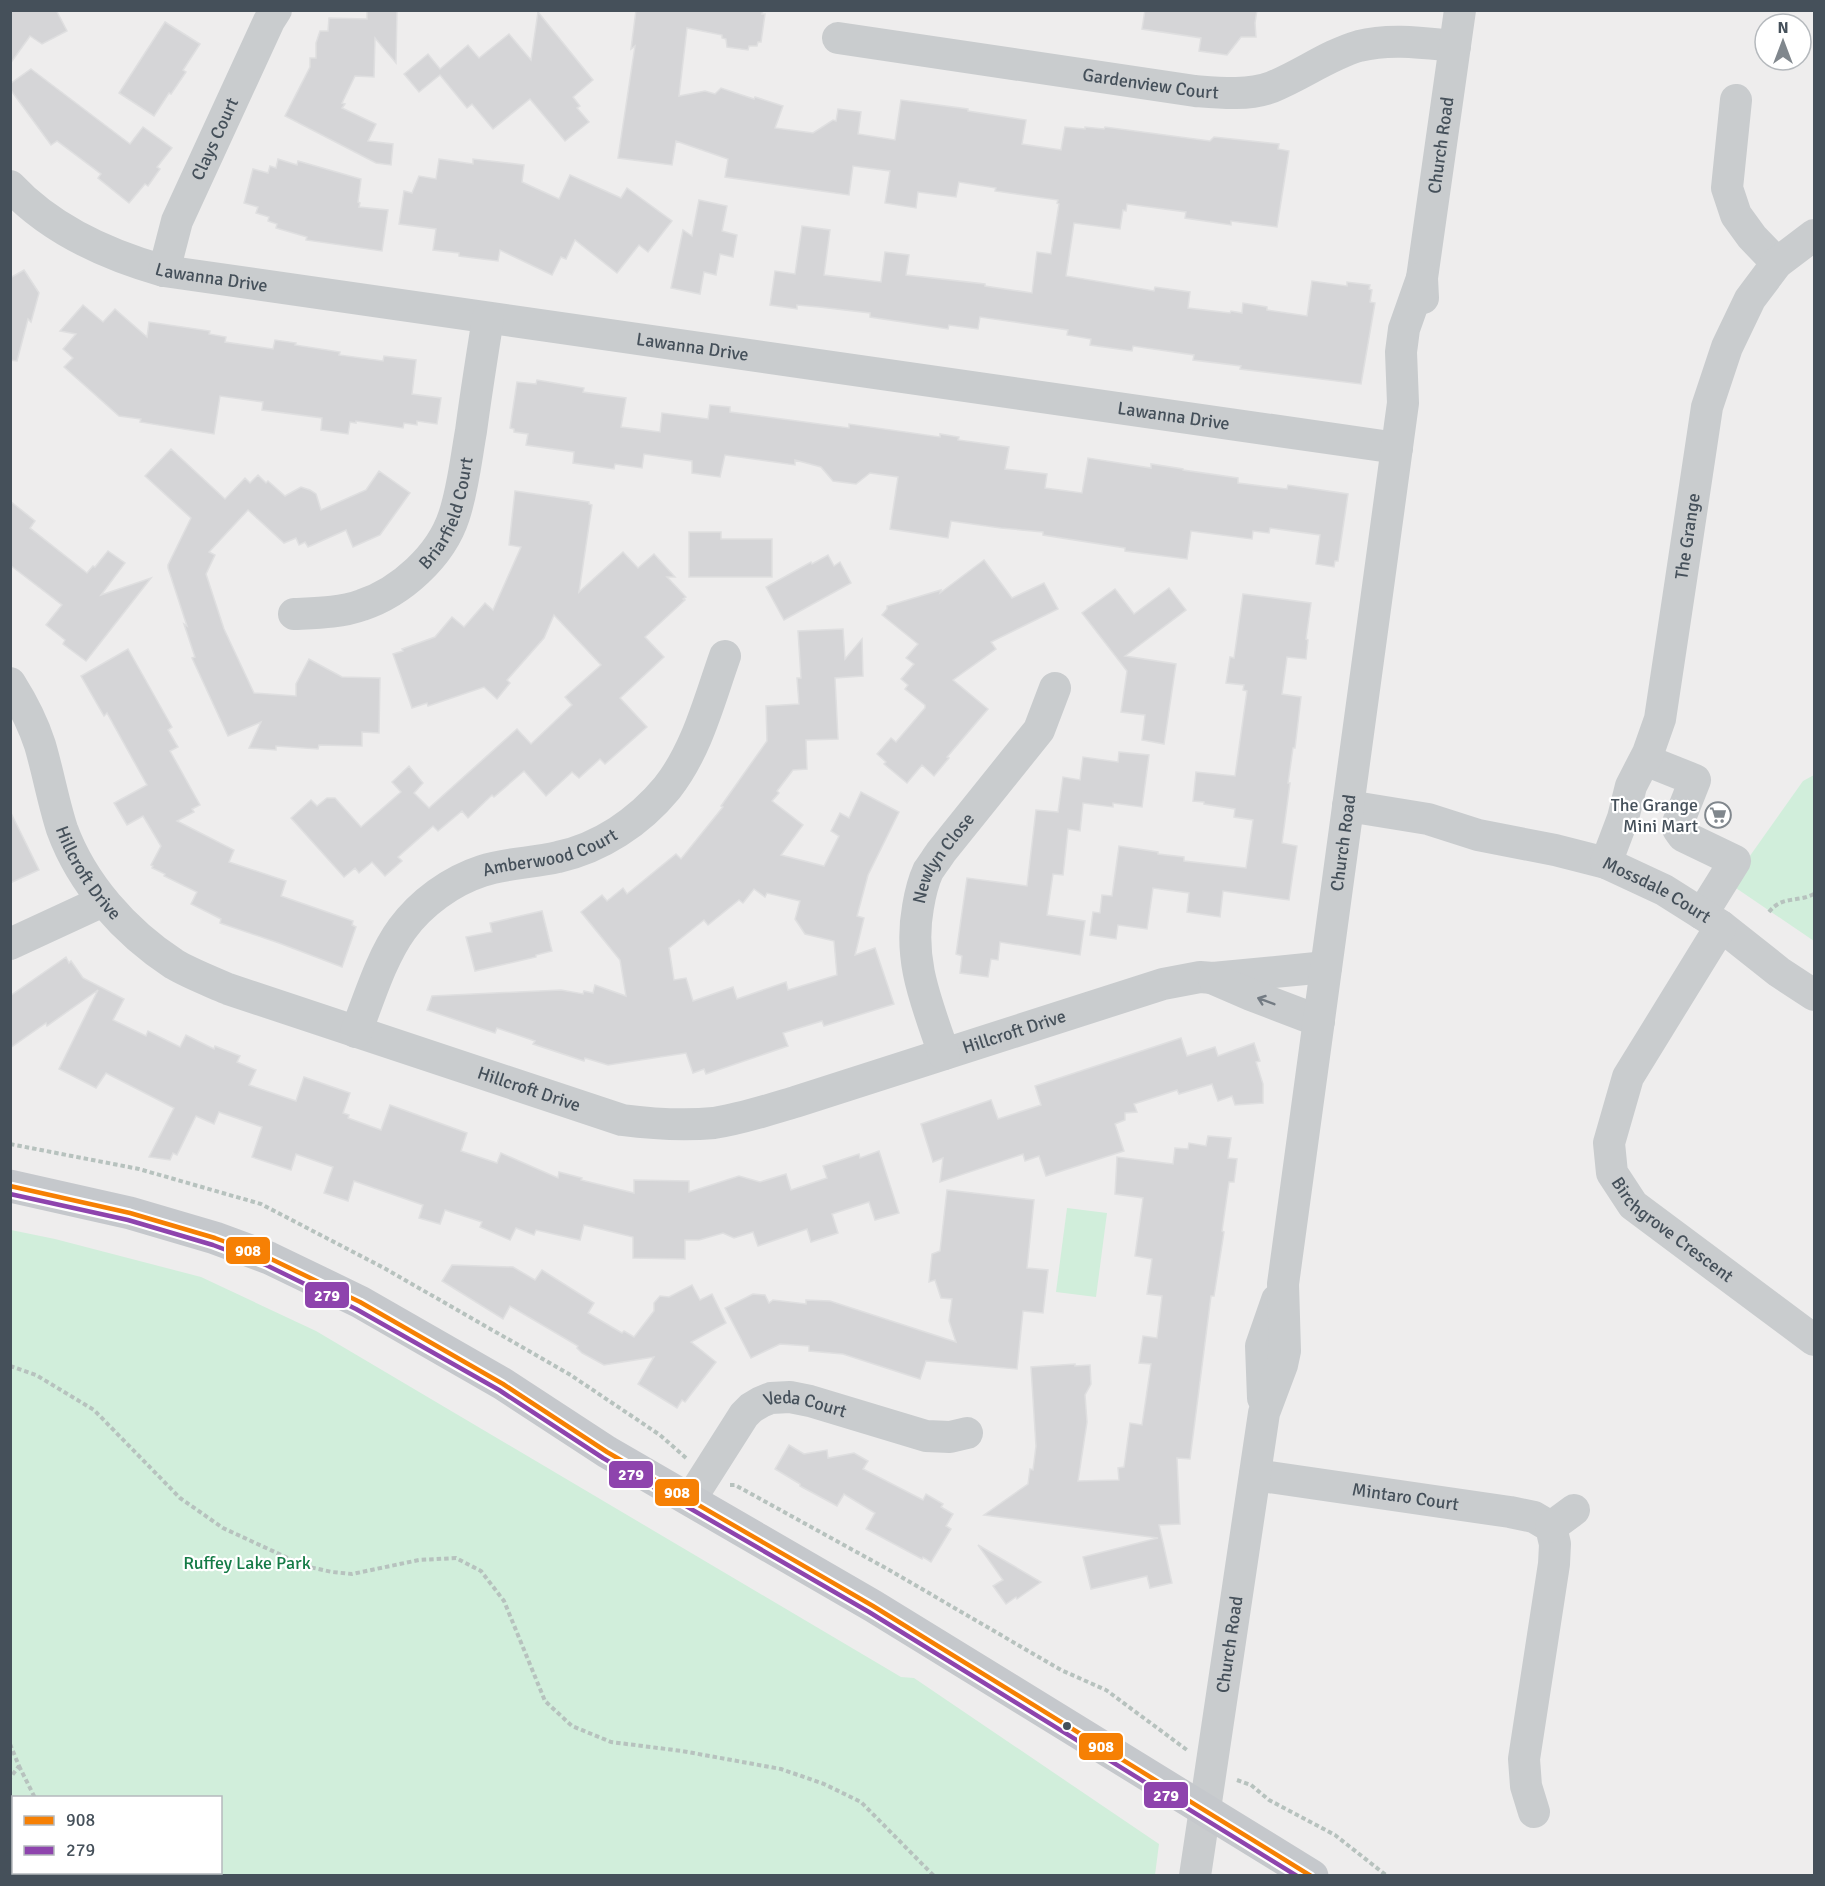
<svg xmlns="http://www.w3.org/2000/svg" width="1825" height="1886" font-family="Signika,sans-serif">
<rect width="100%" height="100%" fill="#eeeded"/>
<g fill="#d1eedb" fill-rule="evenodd">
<polygon points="1814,775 1814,941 1730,884 1803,781"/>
<polygon points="1067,1208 1107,1213 1096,1297 1056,1292"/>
<path d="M11 1230 55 1239 201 1277 316 1331 901 1677 914 1678 1159 1844 1155 1875H11ZM14 1798H220V1872H14Z"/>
</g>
<g fill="#d5d5d7" stroke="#dfdfe0" stroke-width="1.5" fill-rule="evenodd">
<polygon points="10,10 56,10 67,31 42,44 30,36 10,64"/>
<polygon points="367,10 397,10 396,63 375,38 374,77 355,76 342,103 345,104 342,108 376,124 368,141 393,144 391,165 376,163 285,116 310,67 310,58 316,58 316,43 320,31 328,31 329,18 367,19"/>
<polygon points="636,10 763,10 762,14 765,14 761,42 758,42 757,46 749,46 748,50 727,47 726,39 722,38 722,35 687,28 679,96 705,91 715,94 721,88 754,99 755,97 783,106 775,128 813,133 833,120 836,121 838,109 861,112 858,134 895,140 901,100 968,109 968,111 1026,120 1022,144 1061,150 1065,127 1085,129 1085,127 1104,129 1105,127 1210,141 1214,137 1279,144 1278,149 1289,151 1277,227 1231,221 1231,225 1185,218 1186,212 1127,204 1126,211 1123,210 1120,229 1074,223 1066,276 1154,291 1155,287 1190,292 1188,308 1230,313 1231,311 1242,313 1243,303 1267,307 1267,310 1307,316 1312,281 1347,286 1347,282 1370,285 1369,289 1372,290 1370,302 1375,303 1361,384 1240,369 1241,366 1193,360 1194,355 1133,346 1132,351 1090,345 1091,339 1067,335 1068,330 980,317 978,329 949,325 948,329 870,317 870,313 819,307 797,305 797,309 770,305 775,271 795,274 802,226 830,230 824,275 881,282 885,252 909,255 906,275 985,284 985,286 1032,293 1037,252 1051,254 1059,204 1057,203 1058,200 995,191 996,188 959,182 956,197 918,192 916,208 885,203 890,171 853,166 849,195 800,188 725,177 728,159 676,141 672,165 618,158 635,46 631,49"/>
<polygon points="1145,10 1257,10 1255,23 1256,37 1241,37 1227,55 1199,51 1201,38 1142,29"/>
<polygon points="538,12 593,80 573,97 580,106 577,108 589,122 565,141 530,99 493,129 472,104 467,108 440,75 419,92 404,74 428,54 440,69 468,45 479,58 509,34 531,60"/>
<polygon points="165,22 200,44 183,70 186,72 171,94 169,93 154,116 119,93"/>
<polygon points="31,69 130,144 143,127 172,148 157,167 160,169 148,186 145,184 129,203 98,178 101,174 57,141 51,145 10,89 10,84"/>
<polygon points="278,159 297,165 298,161 361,179 358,202 360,203 359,207 388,210 382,251 306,240 307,237 276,228 277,224 268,221 269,217 256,213 258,207 244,203 253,169 268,173 270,166 276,168"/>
<polygon points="439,159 473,164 473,159 524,165 522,182 559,199 570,175 621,198 627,188 672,221 648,252 639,245 617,273 575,240 566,259 561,257 552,275 500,250 498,261 459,256 459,253 433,250 436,229 399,224 404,191 412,193 419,176 436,179"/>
<polygon points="699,200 727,206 722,231 737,235 733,257 720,254 716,275 704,272 700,294 671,288 683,230 692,236"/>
<polygon points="24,270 39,293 31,322 28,319 17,361 10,360 10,278"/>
<polygon points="83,305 103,322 115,309 147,337 149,322 210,331 209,334 226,337 225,342 273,349 275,340 296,343 295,345 340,352 339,355 383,361 384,356 416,360 412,394 441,398 437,424 417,421 417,425 404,423 403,428 356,421 356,423 350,422 348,434 321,430 322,418 262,410 263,402 220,396 214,434 140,422 141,419 119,416 64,367 73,358 63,349 76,334 60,331"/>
<polygon points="537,380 584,388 583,392 626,398 621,427 660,432 662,413 708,419 710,405 730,407 730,412 849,428 849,424 940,437 940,434 959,437 958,440 1009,447 1005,469 1047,474 1045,488 1082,493 1088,458 1151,468 1151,464 1183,469 1183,470 1238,478 1238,483 1287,489 1288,485 1348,494 1338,561 1335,561 1334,567 1316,564 1320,535 1270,528 1269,533 1253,531 1252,539 1191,531 1187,559 1125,551 1125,548 1043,535 1043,532 1001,528 951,521 948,538 890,529 898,477 870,473 856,484 833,481 821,467 795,460 795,465 725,455 720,477 692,473 692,461 644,454 642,468 615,464 614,469 573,463 574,452 526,445 528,434 514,432 514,429 510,428 517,382 536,384"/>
<polygon points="171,449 225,499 245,478 250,483 258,475 266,483 268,481 285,496 301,487 310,490 316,494 321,510 366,490 379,471 410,493 380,535 353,547 346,530 308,547 305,542 299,545 296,538 284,543 248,510 209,552 215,555 206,574 224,629 254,693 296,696 296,684 309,659 342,677 380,678 379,733 362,732 362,746 319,745 318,749 276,746 276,750 249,748 261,722 228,736 192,658 195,657 184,624 187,626 168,568 168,565 191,518 145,476"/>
<polygon points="515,491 589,502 589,504 592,505 579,592 623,552 638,568 654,554 675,577 667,577 686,597 683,599 685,600 645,637 664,657 620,698 647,727 605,764 600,759 579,778 572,772 546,796 524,771 494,797 492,795 468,818 462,811 438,831 433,826 398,857 402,861 385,876 372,862 359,873 355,868 344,877 291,818 311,800 317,806 327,798 335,798 361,827 401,792 392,782 409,766 423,783 414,793 429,808 517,729 531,744 572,705 565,697 601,665 554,615 544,638 507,680 510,683 497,699 484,687 428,706 427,703 412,708 393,654 403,651 402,649 435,637 452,617 464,627 485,603 493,610 521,547 509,545"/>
<polygon points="10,501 35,521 30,528 87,573 93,566 95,567 108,551 125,563 101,595 151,578 86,661 63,644 65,640 46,625 62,605 10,565"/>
<polygon points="689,532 721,532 721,539 772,539 772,577 689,577"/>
<polygon points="828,555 834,566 840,562 851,583 784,620 766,587 811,562 812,564"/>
<polygon points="984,560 1012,598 1044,583 1058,609 991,642 996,649 953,680 988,709 947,757 949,758 934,776 922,765 907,783 884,764 886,762 877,754 891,738 896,742 925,708 925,705 905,689 908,685 901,679 914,664 906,658 918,644 882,615 887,609 887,606 941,590 940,593"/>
<polygon points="1169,588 1186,610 1125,656 1176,664 1164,744 1142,740 1145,715 1121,712 1127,671 1082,613 1115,589 1134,614"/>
<polygon points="1243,594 1311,603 1306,639 1308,640 1306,659 1287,657 1282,694 1301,697 1295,748 1293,748 1288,783 1290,783 1282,843 1297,846 1289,900 1223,891 1220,917 1187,912 1189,893 1153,888 1147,929 1118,925 1116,939 1090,935 1093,912 1100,913 1102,895 1112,896 1119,846 1158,852 1158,854 1184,857 1184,861 1246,868 1253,820 1234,817 1235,809 1204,804 1204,802 1193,801 1196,772 1235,776 1247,691 1243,690 1244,685 1226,683 1230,657 1234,658"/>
<path d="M843 629 845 659 862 639 863 676 835 678 838 739 806 740 807 769 793 770 777 791 779 793 772 801 803 825 781 855 824 866 839 836 831 831 840 813 849 818 861 792 899 812 868 875 857 916 864 918 855 955 875 948 894 1004 824 1026 822 1021 783 1033 788 1046 706 1074 704 1069 693 1073 686 1053 608 1065 585 1058 584 1061 533 1044 535 1041 497 1028 495 1033 427 1010 432 996 561 990 583 994 584 991 593 993 595 985 626 996 620 960 581 912 602 895 607 901 623 888 627 894 676 854 681 859 723 807 721 806 767 741 766 706 799 704 797 678H801L798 631ZM754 889 765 897 767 893 800 901 795 919 805 934 834 941 837 975 788 990 786 982 737 999 733 987 693 1001 686 978 674 980 669 948 704 920 708 925 739 900 743 903Z"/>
<polygon points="128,649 172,727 168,730 178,747 170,751 200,805 192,809 194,812 177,821 234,850 229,862 286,881 281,896 353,921 352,925 356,927 342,967 279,943 220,923 221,919 191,904 197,892 164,876 165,874 152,868 153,866 151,865 161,846 143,816 127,825 114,803 147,785 107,713 104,716 81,676"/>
<polygon points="1119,752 1149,755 1142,807 1113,803 1113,807 1083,803 1080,831 1068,829 1063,875 1053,874 1047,915 1085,921 1080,955 1000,942 998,960 991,959 988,977 960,973 962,956 956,954 967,878 1027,886 1036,810 1058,812 1063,777 1080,780 1083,757 1118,762"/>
<polygon points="10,811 39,870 10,883"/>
<polygon points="542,911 552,951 536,955 536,957 475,971 466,937 492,932 490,923"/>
<polygon points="66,957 69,963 71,961 83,978 124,999 113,1020 146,1036 148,1031 180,1047 186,1035 214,1049 215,1046 240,1056 237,1062 256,1070 249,1085 296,1101 304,1077 350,1093 343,1113 349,1115 348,1118 381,1130 390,1105 467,1133 461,1151 497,1163 501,1153 558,1178 559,1172 582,1178 581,1180 634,1193 634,1180 689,1181 689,1192 739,1176 760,1182 786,1174 791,1190 827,1178 823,1166 859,1154 860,1158 879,1151 899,1213 875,1220 869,1202 832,1214 838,1233 811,1242 807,1229 758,1246 753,1232 734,1238 723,1233 699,1240 685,1240 685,1259 633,1258 633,1237 584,1225 580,1240 536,1230 534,1235 516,1228 510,1240 480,1227 482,1222 445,1210 440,1224 419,1218 423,1205 354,1181 348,1201 324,1193 333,1167 296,1154 291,1170 252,1157 262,1127 219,1112 214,1124 196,1116 177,1155 173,1153 170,1160 149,1157 174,1108 106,1073 96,1088 59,1069 98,990 47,1026 46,1023 10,1048 10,996"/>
<polygon points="1181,1038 1187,1056 1215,1047 1218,1056 1254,1043 1260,1061 1256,1062 1263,1084 1263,1103 1235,1105 1232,1096 1218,1101 1212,1084 1179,1094 1177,1090 1134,1104 1137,1112 1125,1113 1125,1120 1115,1124 1124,1151 1046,1176 1039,1156 1025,1161 1023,1154 940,1182 943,1158 933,1162 921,1124 991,1100 998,1119 1041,1105 1035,1086"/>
<polygon points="1208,1136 1231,1138 1228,1158 1237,1159 1234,1182 1229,1182 1222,1231 1224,1232 1214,1296 1211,1296 1190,1459 1177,1458 1180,1524 1159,1525 1172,1583 1150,1588 1147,1576 1091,1589 1083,1557 1158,1538 984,1515 1028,1484 1030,1469 1033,1470 1036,1446 1031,1367 1075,1364 1075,1366 1090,1365 1091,1384 1085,1395 1087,1422 1078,1481 1119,1480 1118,1468 1124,1467 1130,1423 1142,1425 1151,1364 1139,1363 1143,1336 1157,1338 1162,1296 1147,1294 1152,1259 1135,1256 1143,1198 1115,1194 1117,1157 1173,1164 1175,1148 1188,1149 1189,1143 1206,1146"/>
<polygon points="947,1190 1034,1200 1027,1268 1048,1270 1043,1313 1023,1311 1017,1369 926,1361 920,1379 843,1354 809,1351 809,1346 780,1344 751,1358 725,1308 753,1294 765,1295 769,1303 773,1300 806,1304 806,1300 830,1301 956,1342 949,1321 952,1299 941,1298 935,1280 929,1282 932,1254 940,1251"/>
<polygon points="452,1265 513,1267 535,1280 542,1270 594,1303 588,1313 622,1333 624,1331 634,1337 654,1311 654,1303 660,1296 669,1297 692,1285 700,1300 712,1294 726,1323 691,1342 716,1362 685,1402 682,1400 677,1408 638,1384 654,1357 604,1365 582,1353 577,1348 578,1346 510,1306 503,1319 442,1281"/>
<polygon points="789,1445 804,1454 827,1450 828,1458 854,1453 868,1461 863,1469 923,1500 926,1494 943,1504 941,1507 953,1514 946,1526 951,1529 931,1562 923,1557 922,1559 866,1529 875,1513 844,1494 837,1506 800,1486 800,1484 775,1469"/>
<polygon points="978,1545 1041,1582 1017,1599 1016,1597 1006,1604 993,1586 1003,1580"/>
</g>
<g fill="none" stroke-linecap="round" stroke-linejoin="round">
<g stroke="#b7c2be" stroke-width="4" stroke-dasharray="4.5 3" stroke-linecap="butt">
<path d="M1769 912C1783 895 1796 903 1814 894"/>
<polyline points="10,1144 139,1169 261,1204 384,1268 569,1374 660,1435 686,1458"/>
<polyline points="10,1366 36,1375 94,1410 180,1498 223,1528 305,1566 332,1572 352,1574 419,1560 456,1558 481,1571 504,1601 545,1701 572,1726 611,1742 682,1751 781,1769 824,1784 861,1802 934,1876"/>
<polyline points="730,1485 735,1485 891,1571 1061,1670 1106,1690 1187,1750"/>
<polyline points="10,1744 19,1766 10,1778"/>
<polyline points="19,1766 35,1798"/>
<polyline points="1237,1780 1251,1785 1269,1800 1335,1835 1387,1876"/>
<polyline points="10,1823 14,1823"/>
<polyline points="91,1872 94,1876"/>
</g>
<g stroke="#c9ccce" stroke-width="32">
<path id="s1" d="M838 38 1195 91C1220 93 1248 96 1272 87 1302 75 1328 55 1359 46 1390 38 1424 43 1455 46"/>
<polyline points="1736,100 1727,188 1736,215 1752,237 1777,263"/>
<path id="s2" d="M10 186C51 230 107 255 164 271L1397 448"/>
<path id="s3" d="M164 271 177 221 269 21 276 10"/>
<path id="s4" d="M1423 298 1422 278 1460 10"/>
<path id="s5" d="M294 614C317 613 340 613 362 605 401 592 441 556 454 516 463 489 466 459 471 431 476 393 482 356 488 318"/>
<path id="s6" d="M10 683C22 702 33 723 40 745 48 772 53 801 62 829 82 884 125 932 174 964 191 974 210 981 228 989L622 1120C653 1124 683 1126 714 1123 741 1119 768 1110 795 1102L1163 984 1200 977 1213 978 1326 967"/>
<polyline points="1645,760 1695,780 1678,823 1678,829 1683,836 1735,861 1702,914"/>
<path id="s7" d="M1348 806 1428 819 1478 835 1555 850 1606 863 1664 890 1721 926 1779 972 1814 995"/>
<path id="s8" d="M1606 863 1623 818 1631 786 1648 753 1660 719 1707 407 1727 347 1750 299 1777 263 1814 235"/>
<path id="s9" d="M1721 926 1628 1077 1609 1143 1612 1173 1633 1205 1814 1340"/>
<polyline points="10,944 103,901"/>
<polyline points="1214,979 1251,995 1319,1021"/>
<path id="s10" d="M356 1032C369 999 381 958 402 929 421 903 451 881 482 871 506 863 533 863 558 857 600 848 639 822 667 788 697 750 709 701 725 656"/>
<path id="s11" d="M944 1054C927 1003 908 962 918 907 920 895 923 882 928 871 932 865 937 858 941 852L1039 730 1055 688"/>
<polyline points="1263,1398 1261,1346 1277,1300"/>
<path id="s12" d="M1255 1475 1510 1512 1534 1517 1551 1527 1555 1544 1554 1564 1524 1759 1526 1786 1534 1812"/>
<path id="s13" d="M690 1500 744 1415 751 1408 761 1402 771 1398 790 1397 810 1401 926 1436 950 1437 967 1433"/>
<polyline points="1551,1527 1574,1510"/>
<path id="s14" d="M1195 1876 1264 1413 1282 1365 1285 1351 1283 1284 1403 403 1401 352 1404 329 1422 278"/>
</g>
<polyline stroke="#c5c8cc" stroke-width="33" points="10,1186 130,1213 215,1238 269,1258 360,1302 503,1384 607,1452 873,1606 1312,1876"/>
<g stroke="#fff" stroke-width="9">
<polyline id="bus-1" points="10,1186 130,1213 215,1238 269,1258 360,1302 503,1384 607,1452 873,1606 1311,1876"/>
</g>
<g stroke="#fff" stroke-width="9">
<polyline id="bus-2" points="10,1194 128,1220 213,1245 266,1265 356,1309 499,1390 603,1458 869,1612 1297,1876"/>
</g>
<use href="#bus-1" stroke="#f68004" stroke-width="4.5"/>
<use href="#bus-2" stroke="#8e44ad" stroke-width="4.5"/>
</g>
<defs><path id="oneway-shaft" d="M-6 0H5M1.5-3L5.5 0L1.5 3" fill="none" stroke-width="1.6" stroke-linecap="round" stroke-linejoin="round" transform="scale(1.5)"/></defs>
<use stroke="#737b83" href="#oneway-shaft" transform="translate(1266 1001) rotate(-159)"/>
<defs>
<g id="supermarket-ring" transform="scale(1.35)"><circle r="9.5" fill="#fff" stroke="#80878d" stroke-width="1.5"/><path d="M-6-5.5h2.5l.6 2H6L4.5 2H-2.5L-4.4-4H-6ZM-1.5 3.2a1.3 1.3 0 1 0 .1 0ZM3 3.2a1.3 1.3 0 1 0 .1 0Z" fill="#80878d"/></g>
</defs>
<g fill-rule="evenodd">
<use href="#supermarket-ring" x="1718" y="815"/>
</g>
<circle fill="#45505a" stroke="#fff" stroke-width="2" cx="1067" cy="1726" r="5"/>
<g text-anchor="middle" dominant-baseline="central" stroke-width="4.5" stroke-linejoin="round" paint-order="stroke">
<g font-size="18" fill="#45505a" stroke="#fff">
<text stroke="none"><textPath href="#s1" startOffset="316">Gardenview Court</textPath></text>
<text stroke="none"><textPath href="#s3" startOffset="142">Clays Court</textPath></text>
<text stroke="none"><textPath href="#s4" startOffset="154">Church Road</textPath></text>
<text stroke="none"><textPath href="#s2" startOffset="226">Lawanna Drive</textPath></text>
<text stroke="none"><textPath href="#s2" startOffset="712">Lawanna Drive</textPath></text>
<text stroke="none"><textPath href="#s2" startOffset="1198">Lawanna Drive</textPath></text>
<text stroke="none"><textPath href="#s5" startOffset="201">Briarfield Court</textPath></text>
<text stroke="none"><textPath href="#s8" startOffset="339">The Grange</textPath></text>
<text stroke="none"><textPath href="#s14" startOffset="1046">Church Road</textPath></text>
<text stroke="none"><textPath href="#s10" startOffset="284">Amberwood Court</textPath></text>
<text stroke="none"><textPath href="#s11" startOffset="207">Newlyn Close</textPath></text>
<text stroke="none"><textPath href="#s6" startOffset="207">Hillcroft Drive</textPath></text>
<text stroke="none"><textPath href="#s7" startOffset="322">Mossdale Court</textPath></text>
<text stroke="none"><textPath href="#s6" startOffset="1215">Hillcroft Drive</textPath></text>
<text stroke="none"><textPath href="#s6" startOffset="711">Hillcroft Drive</textPath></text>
<text stroke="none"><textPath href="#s9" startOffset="360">Birchgrove Crescent</textPath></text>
<text stroke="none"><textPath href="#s13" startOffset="168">Veda Court</textPath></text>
<text stroke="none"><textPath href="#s12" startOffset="152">Mintaro Court</textPath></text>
<text stroke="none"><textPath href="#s14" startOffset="234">Church Road</textPath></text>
</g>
<g font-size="18" fill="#45505a" stroke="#fff" text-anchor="end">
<text x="1698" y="805">The Grange<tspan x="1698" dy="21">Mini Mart</tspan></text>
</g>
<g font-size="18" fill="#157b46" stroke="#fff">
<text x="247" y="1563">Ruffey Lake Park</text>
</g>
</g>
<g stroke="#fff" stroke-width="2">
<rect x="225" y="1236" width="46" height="29" rx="6" fill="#f68004"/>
<rect x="304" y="1281" width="46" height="28" rx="6" fill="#8e44ad"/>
<rect x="608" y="1460" width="46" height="29" rx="6" fill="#8e44ad"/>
<rect x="654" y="1478" width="46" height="29" rx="6" fill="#f68004"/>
<rect x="1078" y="1732" width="46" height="29" rx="6" fill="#f68004"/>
<rect x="1143" y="1781" width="46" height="28" rx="6" fill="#8e44ad"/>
</g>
<g font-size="16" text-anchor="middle" font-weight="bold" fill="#fff">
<text x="248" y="1256">908</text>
<text x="327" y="1301">279</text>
<text x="631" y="1480">279</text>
<text x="677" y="1498">908</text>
<text x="1101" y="1752">908</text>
<text x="1166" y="1801">279</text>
</g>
<rect width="1825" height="1886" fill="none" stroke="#45505a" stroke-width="24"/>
<rect x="12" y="1796" width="210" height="78" fill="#ffffff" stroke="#b5b9bd" stroke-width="1.5"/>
<rect x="24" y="1816" width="30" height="9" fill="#f68004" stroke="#b5b9bd" stroke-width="1.5"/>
<text x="66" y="1826" font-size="18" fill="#45505a">908</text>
<rect x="24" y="1846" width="30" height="9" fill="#8e44ad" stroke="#b5b9bd" stroke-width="1.5"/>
<text x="66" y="1856" font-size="18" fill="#45505a">279</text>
<g transform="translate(1783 42)"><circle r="28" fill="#ffffff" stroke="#b5b9bd" stroke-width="1.5"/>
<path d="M0-4.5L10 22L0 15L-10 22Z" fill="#80878d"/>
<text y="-9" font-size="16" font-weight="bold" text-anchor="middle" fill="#45505a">N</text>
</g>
</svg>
